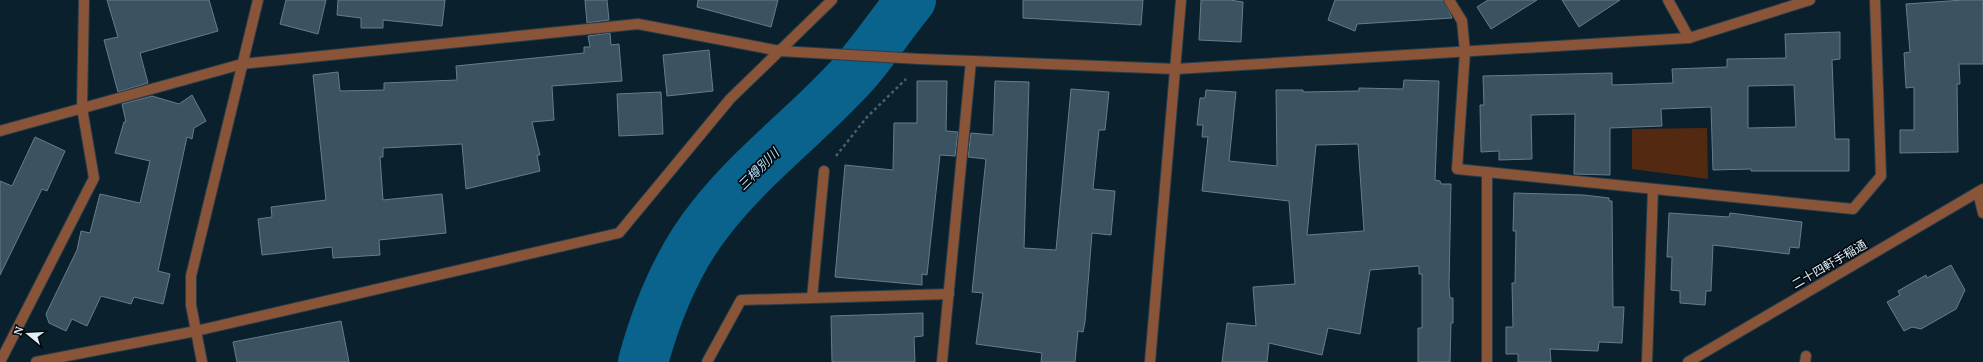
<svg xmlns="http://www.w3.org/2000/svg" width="1983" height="362" font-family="'PT Serif','Noto Sans JP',serif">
<rect width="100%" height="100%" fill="#0a202d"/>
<polygon fill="#542912" points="1707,128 1708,179 1632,169 1632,129"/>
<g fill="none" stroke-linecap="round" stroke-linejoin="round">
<path stroke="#0a638c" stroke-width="50" d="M643 362C657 311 678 259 711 218 749 169 799 131 841 87 867 62 888 28 911 0"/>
</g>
<g fill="#3b5260" stroke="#657d8c" fill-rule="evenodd">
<polygon points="107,0 209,0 218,31 140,53 148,83 118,92 104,40 118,37"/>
<polygon points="286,0 326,0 318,34 280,24"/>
<polygon points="338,0 445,0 442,26 383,20 383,28 361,28 361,18 337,15"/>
<polygon points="585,0 607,0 609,20 587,23"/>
<polygon points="698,0 778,0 771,27 697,7"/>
<polygon points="1023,0 1143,0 1141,25 1023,18"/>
<polygon points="1201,0 1230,0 1243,2 1241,42 1199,40"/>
<polygon points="1335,0 1443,0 1452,18 1357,24 1355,31 1328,20"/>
<polygon points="1488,0 1537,0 1491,29 1477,7"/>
<polygon points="1562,0 1620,0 1579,27"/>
<polygon points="1963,0 1983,0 1983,64 1959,64 1960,84 1957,84 1958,152 1900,153 1900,130 1914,130 1914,87 1906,88 1904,53 1910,52 1906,4"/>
<path d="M1840 32V59L1832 60 1835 139H1849V171H1751V169L1713 170 1711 107 1661 109 1662 126 1610 128V175L1574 174 1575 114 1531 115 1532 159 1499 160V151L1481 152 1480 105H1484L1483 76 1612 73V85L1673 83 1672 69 1727 67V59L1786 58 1785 34ZM1794 85 1796 127 1748 128V86Z"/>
<polygon points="610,33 611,45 619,44 622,81 552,86 554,120 532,122 540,155 537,155 540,171 466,189 462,144 383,148 383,157 380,157 383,200 442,194 446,233 379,240 380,255 333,258 332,247 262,255 258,219 272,217 271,207 326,200 313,75 338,72 340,91 384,90 384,83 457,80 456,66 584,53 584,47 590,47 588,36"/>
<polygon points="709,50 713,91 667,96 663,55"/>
<path d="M1404 80 1439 81 1435 180 1440 181 1441 184H1451L1449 287 1450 298H1453V323H1451L1450 362H1418V328H1422V274H1419V266L1370 270 1360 334 1328 328 1322 355 1269 343 1267 362H1222L1227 323 1256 326 1253 287 1295 284 1289 201 1202 191 1208 137H1202L1203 125H1197L1200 98H1205L1206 90 1236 92 1229 161 1277 166 1276 90H1303V92L1359 91V88L1403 89ZM1358 144 1364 231 1307 235 1316 145Z"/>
<polygon points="917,81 947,81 946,131 958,132 955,156 940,155 927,275 922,274 922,285 835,277 845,165 893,170 894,123 917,123"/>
<polygon points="995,81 1029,82 1024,248 1056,250 1071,89 1109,92 1105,130 1099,130 1093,189 1115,191 1111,235 1092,233 1085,322 1083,332 1078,331 1075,362 1041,362 1042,353 976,344 983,293 972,292 986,159 968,157 971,133 993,135"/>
<polygon points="661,92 663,134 619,136 617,94"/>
<polygon points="192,95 206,121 194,128 192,139 187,137 158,271 170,274 163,304 134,297 131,304 101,296 87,326 72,319 66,331 49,323 46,314 77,250 81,231 90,233 100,194 140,203 150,161 115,153 124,122 126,122 122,104 152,96 179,104"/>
<polygon points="35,137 65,151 47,191 42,189 0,275 0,181 12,186"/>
<polygon points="1514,193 1584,195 1609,198 1609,201 1612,201 1613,307 1624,307 1622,343 1599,342 1598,351 1550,349 1551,362 1518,362 1518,354 1506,354 1506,327 1513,327 1512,283 1515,283 1516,231 1513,231"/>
<polygon points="1669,213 1729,217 1730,213 1802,222 1799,248 1790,247 1789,254 1713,245 1711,291 1706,291 1705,305 1680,303 1680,291 1671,290 1672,257 1667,257"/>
<polygon points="1951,265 1965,290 1956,309 1921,329 1912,327 1904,331 1887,302 1900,295 1898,291 1926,275 1927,278"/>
<polygon points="923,313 923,336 914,337 915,362 832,362 831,316"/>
<polygon points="341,321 349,362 237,362 233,342"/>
</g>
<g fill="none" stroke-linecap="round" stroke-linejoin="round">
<g stroke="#283d49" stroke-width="12">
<g id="service">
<polyline points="812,298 824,171"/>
<polyline points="1805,362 1806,356"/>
</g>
</g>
<g stroke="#283d49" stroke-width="12">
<g id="minor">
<polyline points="1449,0 1462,21 1465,52 1457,169 1853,209 1881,176 1875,0"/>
<polyline points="1668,0 1689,38"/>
<polyline points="0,131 242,64 638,24 780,51 920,59 1176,69 1689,38 1810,0"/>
<polyline points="1978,192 1983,213"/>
<polyline points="0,362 94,178 82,108 84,0"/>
<polyline points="36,362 196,331 619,233 730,99 832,0"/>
<polyline points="202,362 191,305 191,276 258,0"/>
<polyline points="707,362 741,300 949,294"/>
<polyline points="942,362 971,61"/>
<polyline points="1150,362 1181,0"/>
<polyline points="1487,362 1487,172"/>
<polyline points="1647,362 1653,189"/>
</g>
</g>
<g stroke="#283d49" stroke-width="12">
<polyline id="tertiary" points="1688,362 1983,189"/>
</g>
<polyline stroke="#4c5f6b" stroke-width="2.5" stroke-dasharray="3 3" stroke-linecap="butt" points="836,156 867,117 906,79"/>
<use href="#service" stroke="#895438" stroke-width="10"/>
<use href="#minor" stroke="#895438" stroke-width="10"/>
<use href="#tertiary" stroke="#895438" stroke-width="10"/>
</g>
<g text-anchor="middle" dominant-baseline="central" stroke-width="3.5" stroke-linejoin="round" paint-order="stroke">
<g font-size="12" fill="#e1eef7" stroke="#02090e">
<text transform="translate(1829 264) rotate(-30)">二十四軒手稲通</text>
</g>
<g font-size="13" font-style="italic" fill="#b2dffc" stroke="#02090e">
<text transform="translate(758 169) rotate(-45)">三樽別川</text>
</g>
</g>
<g transform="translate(28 334) rotate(288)" stroke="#02090e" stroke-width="3" paint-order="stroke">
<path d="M0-3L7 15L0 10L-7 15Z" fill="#e1eef7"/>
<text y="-6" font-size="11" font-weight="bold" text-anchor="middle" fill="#e1eef7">N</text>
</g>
</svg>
